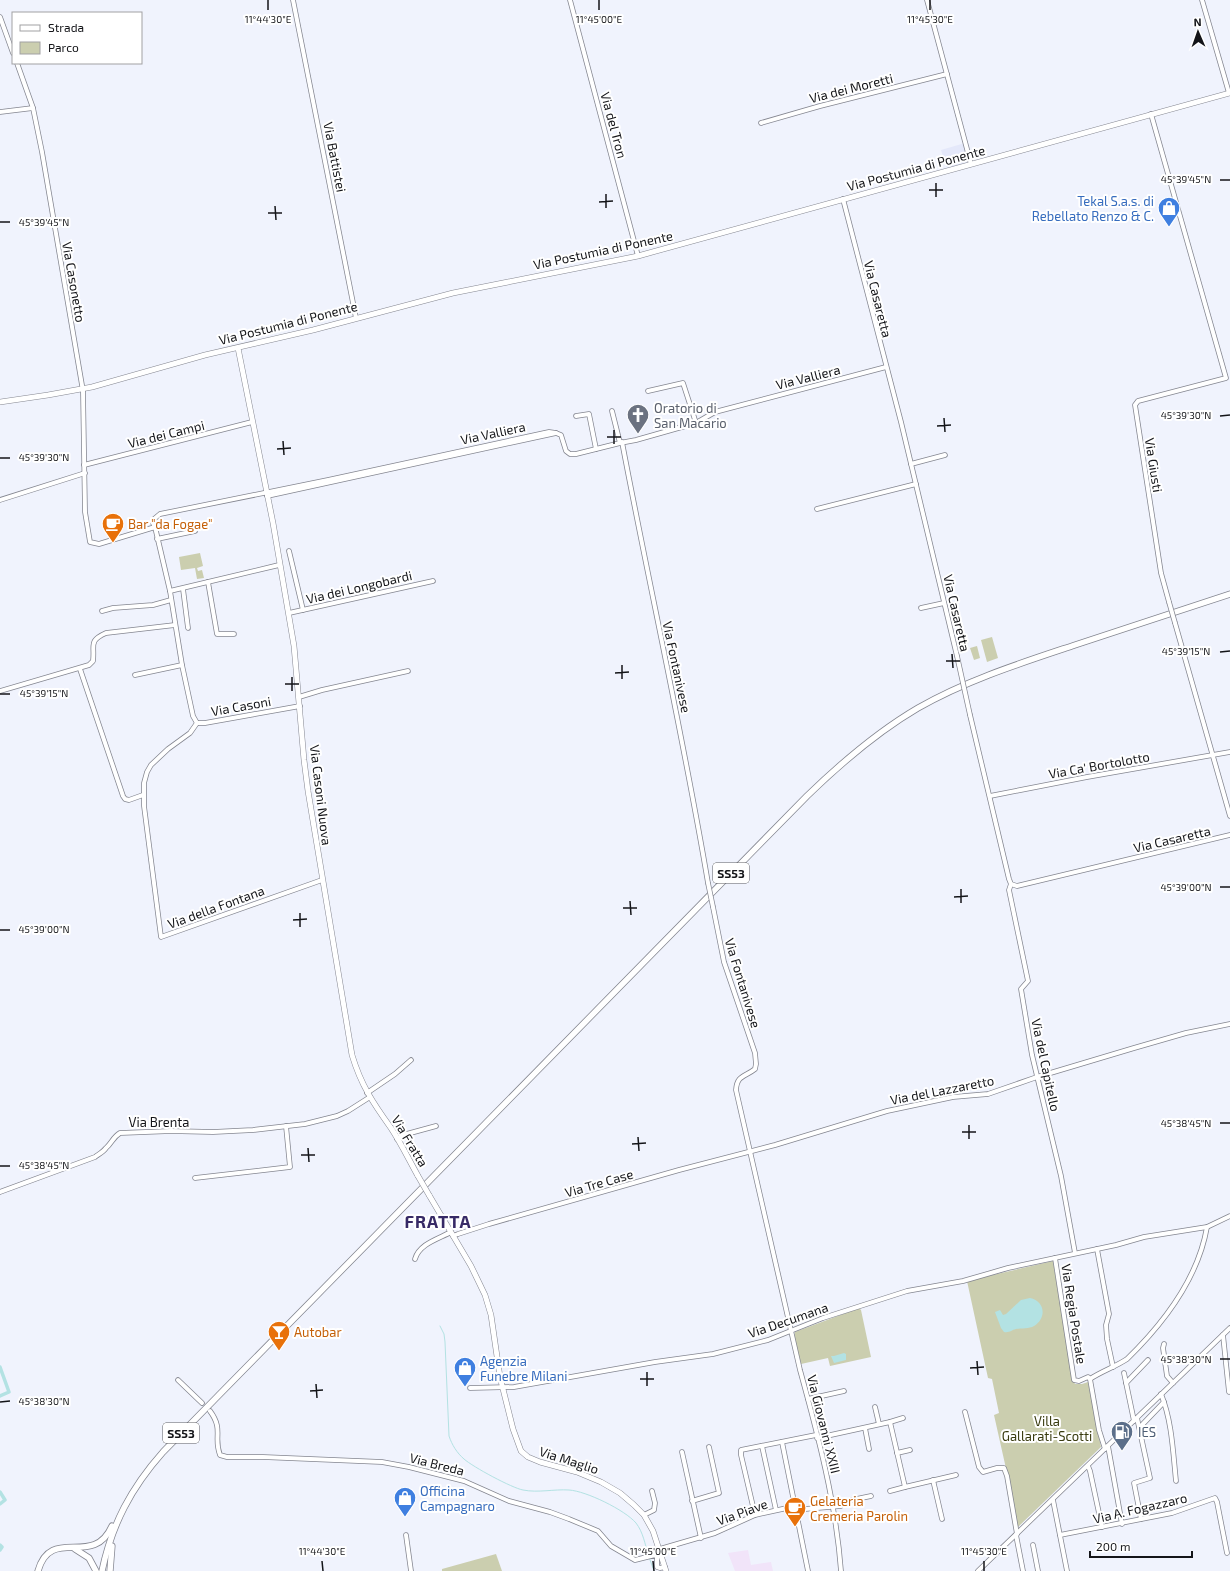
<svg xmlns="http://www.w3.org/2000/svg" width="1230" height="1571" font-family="'Exo 2',sans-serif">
<rect width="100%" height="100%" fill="#f0f3fd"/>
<polygon fill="#f1e4f9" points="748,1550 751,1565 771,1562 773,1571 735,1571 728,1553"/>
<polygon fill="#e4e8fa" points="965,143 964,148 968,160 967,164 947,169 941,150"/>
<g fill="#cbceaf">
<polygon points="200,553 203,566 197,568 198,571 202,570 204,578 197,579 195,568 181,570 179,557"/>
<polygon points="992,637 998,658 987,662 981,640"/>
<polygon points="977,646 980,658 974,660 970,648"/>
<polygon points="1053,1261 1072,1376 1075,1384 1082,1384 1088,1382 1101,1447 1018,1527 1007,1473 994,1415 999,1413 992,1379 988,1378 967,1281"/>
<polygon points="859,1308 861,1310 871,1357 830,1366 828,1358 801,1364 794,1336 795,1332"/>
<polygon points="496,1554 502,1571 442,1571 442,1569"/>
</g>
<g fill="#b3e2e3">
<path d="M1030 1298C1045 1301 1047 1318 1034 1326 1029 1329 1022 1328 1016 1329 1011 1330 1010 1333 1004 1332L1001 1328 995 1312 1000 1310 1003 1315 1006 1314 1021 1300Z"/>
<polygon points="844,1353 846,1354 846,1360 834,1363 831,1356 834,1356"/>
</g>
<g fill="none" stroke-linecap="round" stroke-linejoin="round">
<g stroke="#b3e2e3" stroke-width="1">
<path d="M440 1326 444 1334 445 1342 449 1436C452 1445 457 1453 464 1459 473 1467 512 1488 523 1490 538 1493 554 1489 569 1490 586 1491 625 1510 636 1523 643 1532 645 1544 648 1554"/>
<polyline points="649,1557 654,1571"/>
</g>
<g stroke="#b3e2e3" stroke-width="3.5">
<polyline points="0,1367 9,1392 0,1396"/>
<polyline points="0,1492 5,1500 0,1504"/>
<polyline points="0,1545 2,1547 0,1550"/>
</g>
<g stroke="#848690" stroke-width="5.5">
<g id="minor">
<polyline points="293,0 356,318"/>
<polyline points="570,0 638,256"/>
<polyline points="927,0 971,164"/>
<polyline points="1202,0 1229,93"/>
<polyline points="0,17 13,53"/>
<polyline points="17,63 33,108 42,152 83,391 85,512 90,542 99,544 155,527 170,591 182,665 193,716 197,723 205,723 300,706"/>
<polyline points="0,112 33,108"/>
<polyline points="1151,114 1226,378 1138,401 1135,405 1161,573 1169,602"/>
<polyline points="761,123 820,106 947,74"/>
<polyline points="843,199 901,422 957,656"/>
<polyline points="648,391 683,383 696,423"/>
<polyline points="612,411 620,443"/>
<polyline points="576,416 589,414 596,449"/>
<path d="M622 442C650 589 683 735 708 883"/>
<polyline points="911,464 945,455"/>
<polyline points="84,465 252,422"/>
<polyline points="267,496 556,433"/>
<polyline points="0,500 85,473"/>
<polyline points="817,509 916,484"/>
<polyline points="155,527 153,523 154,519 160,514 328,480 549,432 556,433 561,435 566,451 570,454 576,454 620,443 636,440 696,423 715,412 886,367"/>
<polyline points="157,539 195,531"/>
<polyline points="289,551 303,610"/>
<polyline points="208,582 217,634 234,634"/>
<polyline points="183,589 188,628"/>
<polyline points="170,591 279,565"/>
<polyline points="921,608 944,603"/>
<polyline points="102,611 113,608 153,605 171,600"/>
<polyline points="289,613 433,581"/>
<polyline points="1175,623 1230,816"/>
<polyline points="80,669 123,796 125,799 129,800 143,795"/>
<polyline points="135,675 182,665"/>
<path d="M0 691 89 665 93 661C95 645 88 641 106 633L175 625"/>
<polyline points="299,697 322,690 408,671"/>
<polyline points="970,715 1009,879 1011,884 1017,886 1230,835"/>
<polyline points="197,723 190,733 168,749 151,765 147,772 144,783 144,806 161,937 322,880"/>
<polyline points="990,796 1087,777 1230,752"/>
<polyline points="1011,884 1009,890 1028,981 1021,989 1032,1055 1061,1176 1075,1253"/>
<path d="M713 907 724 962 755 1053 756 1064 755 1069C745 1077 737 1075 736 1090L800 1370C818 1435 836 1503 841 1571"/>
<polyline points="367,1093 395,1074 411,1060"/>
<polyline points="397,1139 403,1135 436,1126"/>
<polyline points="195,1178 290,1167 286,1126"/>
<path d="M0 1192 95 1157C99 1154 103 1152 106 1148 112 1143 113 1137 120 1133L171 1131 213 1132 253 1130 305 1124 337 1116 348 1111 370 1097"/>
<polyline points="453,1236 458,1234 489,1224 679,1170 775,1145 887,1111 953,1097 988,1094 1037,1077 1134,1048 1186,1033 1230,1024"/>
<polyline points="1097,1249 1109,1314 1106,1325 1107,1339 1113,1367"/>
<polyline points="1055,1258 1074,1380 1079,1381 1088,1377 1090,1379 1099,1430 1105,1449"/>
<path d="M415 1259C419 1244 438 1239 451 1232"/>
<polyline points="1223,1335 1229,1392"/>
<polyline points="1164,1344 1163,1348 1167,1376 1173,1383"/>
<polyline points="1124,1373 1134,1421"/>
<path d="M1090 1379C1102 1371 1115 1367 1127 1359 1164 1323 1198 1279 1207 1227"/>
<polyline points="178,1380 202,1403"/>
<polyline points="1126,1383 1148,1360"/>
<polyline points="470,1388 514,1387 655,1362 713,1354 768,1340 823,1318 907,1291 963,1281 1008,1268 1116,1245 1144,1237 1207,1227 1230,1216"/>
<path d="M1161 1394C1172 1421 1173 1452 1176 1481"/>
<polyline points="808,1399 844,1391"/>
<polyline points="875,1407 879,1424"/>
<path d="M210 1411C224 1430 213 1437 220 1455L227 1457H263L382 1462 409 1467 464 1481 509 1501 550 1512 569 1519 598 1531 611 1546 635 1560 655 1555 657 1557V1567L660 1568 665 1567"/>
<polyline points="965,1412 979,1467 983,1472 997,1468 1004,1468 1007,1476 1017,1534"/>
<polyline points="1137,1418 1150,1478 1134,1483 1141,1519"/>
<polyline points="890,1422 903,1418"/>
<polyline points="1140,1427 1164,1402"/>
<polyline points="865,1428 869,1449"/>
<polyline points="817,1438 890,1422 905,1487 956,1475"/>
<polyline points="782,1442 808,1571"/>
<polyline points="762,1446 776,1510"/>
<polyline points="1108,1446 1122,1524"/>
<polyline points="682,1452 701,1538"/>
<polyline points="897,1453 910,1450"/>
<polyline points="1088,1466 1090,1471 1102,1527"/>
<polyline points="933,1480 942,1519"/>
<polyline points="890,1491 905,1487"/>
<polyline points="1053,1500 1067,1571"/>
<polyline points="692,1501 719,1493 709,1447"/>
<polyline points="644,1515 654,1510 655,1503 652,1491"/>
<polyline points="755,1515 741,1455 741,1450 816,1435"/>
<polyline points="406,1535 411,1571"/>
<polyline points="1016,1535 1023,1571"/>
<polyline points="1060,1535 1172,1513 1215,1498 1217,1502 1227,1553"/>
<polyline points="1033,1545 1038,1571"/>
<polyline points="660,1549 715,1533 755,1515 787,1508 805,1509 841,1506 847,1501 871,1496"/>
<polyline points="978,1571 1230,1328"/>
</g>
</g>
<g stroke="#848690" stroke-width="6">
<g id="major">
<path d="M238 348 273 523 294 646 304 760 308 791 352 1055C361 1085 373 1103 391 1128 401 1143 409 1160 418 1176"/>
<polyline points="0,402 48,395 92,387 205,355 313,330 453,293 638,256 1230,93"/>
<polyline points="429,1195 471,1266 485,1295 491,1315 500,1377 513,1429 521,1451 528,1457 540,1462 577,1472 601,1482 620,1493 634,1505 644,1515 653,1531 666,1571"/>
</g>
</g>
<g stroke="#848690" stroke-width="7">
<g id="highway">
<polyline points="75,1549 89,1558 96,1571"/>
<path d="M38 1571C51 1525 93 1569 112 1526"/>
<path d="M102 1571C112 1524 131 1488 163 1452L807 796C841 763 877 732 918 708 967 680 1021 663 1075 645 1127 628 1178 611 1230 594"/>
<polyline points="110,1571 112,1546"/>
</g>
</g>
<use href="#minor" stroke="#fff" stroke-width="4"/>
<use href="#major" stroke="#fff" stroke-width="5"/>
<use href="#highway" stroke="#fff" stroke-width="5.5"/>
<g stroke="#848690" stroke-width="5.5" stroke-linecap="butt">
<g id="minor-bridge">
<polyline points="1169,602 1175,623"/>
<polyline points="957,656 970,715"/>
<polyline points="708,883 713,907"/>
</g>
</g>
<g stroke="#848690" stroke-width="6" stroke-linecap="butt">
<polyline id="major-bridge" points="418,1176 429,1195"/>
</g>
<use href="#minor-bridge" stroke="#fff" stroke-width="4"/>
<use href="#major-bridge" stroke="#fff" stroke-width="5"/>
</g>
<path fill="none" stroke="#141519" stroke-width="1.5" d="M268 0V10M599 0V10M930 0V10M1220 180H1230M936 183V197M929 190H943M606 194V208M599 202 613 201M275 206 276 220M268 213H282M0 222H10M1220 416 1230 415M944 418 945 432M937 426 951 425M614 430V444M607 437H621M283 441 284 455M277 449 291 448M0 458H10M1220 652 1230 651M952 654 953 668M946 661H960M622 665V679M615 673 629 672M292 677V691M285 684H299M0 694H10M1220 887H1230M961 889V903M954 897 968 896M630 901 631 915M623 908H637M300 913V927M293 920 307 919M0 930H10M1220 1123H1230M969 1125V1139M962 1132H976M638 1137 639 1151M632 1144 646 1143M308 1148 309 1162M301 1155H315M0 1166H10M1220 1359H1230M977 1361 978 1375M970 1368 984 1367M647 1372V1386M640 1379H654M316 1384 317 1398M310 1391 323 1390M0 1402 10 1401M322 1561 323 1571M653 1561 654 1571M984 1561V1571"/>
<defs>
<g id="shop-pin" transform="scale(1.15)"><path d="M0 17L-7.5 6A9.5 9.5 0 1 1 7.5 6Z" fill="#3f7fe0" stroke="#fff"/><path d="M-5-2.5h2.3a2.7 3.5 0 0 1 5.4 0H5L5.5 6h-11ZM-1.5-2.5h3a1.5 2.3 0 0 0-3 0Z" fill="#fff"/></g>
<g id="church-pin" transform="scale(1.15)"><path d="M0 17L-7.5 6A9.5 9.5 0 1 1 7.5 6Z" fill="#6b7280" stroke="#fff"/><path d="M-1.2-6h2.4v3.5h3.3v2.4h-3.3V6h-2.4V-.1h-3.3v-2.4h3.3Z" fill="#fff"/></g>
<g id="cafe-pin" transform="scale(1.15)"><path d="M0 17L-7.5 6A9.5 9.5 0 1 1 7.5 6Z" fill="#e8710a" stroke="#fff"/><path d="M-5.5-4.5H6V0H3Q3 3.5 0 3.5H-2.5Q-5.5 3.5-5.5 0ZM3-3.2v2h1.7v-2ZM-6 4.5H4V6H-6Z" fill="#fff"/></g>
<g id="bar-pin" transform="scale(1.15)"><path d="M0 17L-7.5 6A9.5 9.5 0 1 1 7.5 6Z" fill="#e8710a" stroke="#fff"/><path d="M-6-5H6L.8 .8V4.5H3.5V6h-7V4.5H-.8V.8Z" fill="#fff"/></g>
<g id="fuel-pin" transform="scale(1.15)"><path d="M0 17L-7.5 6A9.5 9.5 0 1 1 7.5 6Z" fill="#5c6f8a" stroke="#fff"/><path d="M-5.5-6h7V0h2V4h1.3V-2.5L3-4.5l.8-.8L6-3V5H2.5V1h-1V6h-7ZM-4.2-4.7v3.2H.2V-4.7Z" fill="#fff"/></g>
</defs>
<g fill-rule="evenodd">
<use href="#shop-pin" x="1169" y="208"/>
<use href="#church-pin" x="638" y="415"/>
<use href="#cafe-pin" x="113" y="524"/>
<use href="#bar-pin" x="279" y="1332"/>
<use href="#shop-pin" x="465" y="1368"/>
<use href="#fuel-pin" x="1122" y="1432"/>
<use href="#shop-pin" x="405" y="1498"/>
<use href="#cafe-pin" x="795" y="1508"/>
</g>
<g text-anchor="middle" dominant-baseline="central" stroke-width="4" stroke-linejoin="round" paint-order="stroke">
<g fill="#fff" stroke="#5a5b5e" stroke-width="1">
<rect x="713" y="863" width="36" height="20" rx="3"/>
<rect x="163" y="1423" width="36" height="20" rx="3"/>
</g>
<g font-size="12" font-weight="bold" fill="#141519">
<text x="731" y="873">SS53</text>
<text x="181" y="1433">SS53</text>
</g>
<g font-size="13" fill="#141519" stroke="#fff">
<text transform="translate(851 88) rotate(-14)">Via dei Moretti</text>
<text transform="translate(614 125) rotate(75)">Via del Tron</text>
<text transform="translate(335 157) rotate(79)">Via Battistei</text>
<text transform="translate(916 168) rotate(-15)">Via Postumia di Ponente</text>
<text transform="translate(603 250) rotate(-12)">Via Postumia di Ponente</text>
<text transform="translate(74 282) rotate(80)">Via Casonetto</text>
<text transform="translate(878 299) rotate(76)">Via Casaretta</text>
<text transform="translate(288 323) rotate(-14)">Via Postumia di Ponente</text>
<text transform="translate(808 377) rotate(-14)">Via Valliera</text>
<text transform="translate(493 433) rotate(-12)">Via Valliera</text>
<text transform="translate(166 434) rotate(-14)">Via dei Campi</text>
<text transform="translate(1154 465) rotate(81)">Via Giusti</text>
<text transform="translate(359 587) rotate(-13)">Via dei Longobardi</text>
<text transform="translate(957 613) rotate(77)">Via Casaretta</text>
<text transform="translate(677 667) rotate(78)">Via Fontanivese</text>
<text transform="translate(241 706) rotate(-10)">Via Casoni</text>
<text transform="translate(1099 765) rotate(-10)">Via Ca' Bortolotto</text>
<text transform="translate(321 795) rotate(83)">Via Casoni Nuova</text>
<text transform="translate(1172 839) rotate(-13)">Via Casaretta</text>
<text transform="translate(216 907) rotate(-20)">Via della Fontana</text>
<text transform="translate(743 983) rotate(73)">Via Fontanivese</text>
<text transform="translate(1046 1065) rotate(78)">Via del Capitello</text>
<text transform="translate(942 1090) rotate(-11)">Via del Lazzaretto</text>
<text x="159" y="1122">Via Brenta</text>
<text transform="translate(410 1141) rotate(59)">Via Fratta</text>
<text transform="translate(599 1183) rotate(-16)">Via Tre Case</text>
<text transform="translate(1074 1314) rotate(81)">Via Regia Postale</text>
<text transform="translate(788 1320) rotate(-19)">Via Decumana</text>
<text transform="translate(824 1424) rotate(76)">Via Giovanni XXIII</text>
<text transform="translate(569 1460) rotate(18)">Via Maglio</text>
<text transform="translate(437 1464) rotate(14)">Via Breda</text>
<text transform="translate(1140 1508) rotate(-13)">Via A. Fogazzaro</text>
<text transform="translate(742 1512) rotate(-20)">Via Piave</text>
</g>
<g font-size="13" fill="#366cbe" stroke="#fff" text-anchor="start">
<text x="1154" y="201" text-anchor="end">Tekal S.a.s. di<tspan x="1154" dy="15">Rebellato Renzo &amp; C.</tspan></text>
<text x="480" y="1361">Agenzia<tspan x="480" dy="15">Funebre Milani</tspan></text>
<text x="420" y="1491">Officina<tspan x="420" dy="15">Campagnaro</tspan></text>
</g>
<g font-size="13" fill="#5b616d" stroke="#fff" text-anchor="start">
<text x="654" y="408">Oratorio di<tspan x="654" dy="15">San Macario</tspan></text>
</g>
<g font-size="13" fill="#c56008" stroke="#fff" text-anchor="start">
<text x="128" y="524">Bar "da Fogae"</text>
<text x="294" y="1332">Autobar</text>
<text x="810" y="1501">Gelateria<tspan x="810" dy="15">Cremeria Parolin</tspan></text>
</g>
<g font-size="13" fill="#393b0f" stroke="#fff">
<text x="1047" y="1421">Villa<tspan x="1047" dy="15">Gallarati-Scotti</tspan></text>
</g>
<g font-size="13" fill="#4e5e75" stroke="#fff" text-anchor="start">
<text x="1138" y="1432">IES</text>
</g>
<g font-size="17" font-weight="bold" letter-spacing="1" fill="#372a66" stroke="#fff">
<text x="438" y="1221">FRATTA</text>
</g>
</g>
<g font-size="10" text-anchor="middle" fill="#141519" stroke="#fff" stroke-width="4" stroke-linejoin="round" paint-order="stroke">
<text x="268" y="23">11°44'30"E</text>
<text x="599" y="23">11°45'00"E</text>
<text x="930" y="23">11°45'30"E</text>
<text x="1186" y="183">45°39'45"N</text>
<text x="44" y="226">45°39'45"N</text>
<text x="1186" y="419">45°39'30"N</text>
<text x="44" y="461">45°39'30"N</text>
<text x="1186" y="655">45°39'15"N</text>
<text x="44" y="697">45°39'15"N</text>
<text x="1186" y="891">45°39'00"N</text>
<text x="44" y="933">45°39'00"N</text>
<text x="1186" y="1127">45°38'45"N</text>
<text x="44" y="1169">45°38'45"N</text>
<text x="1186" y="1363">45°38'30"N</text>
<text x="44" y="1405">45°38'30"N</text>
<text x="322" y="1555">11°44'30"E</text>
<text x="653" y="1555">11°45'00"E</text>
<text x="984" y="1555">11°45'30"E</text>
</g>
<rect x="12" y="12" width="130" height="52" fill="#ffffff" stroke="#a1a1a3"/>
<rect x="20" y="25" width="20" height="6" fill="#ffffff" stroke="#a1a1a3"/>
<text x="48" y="32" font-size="12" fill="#141519">Strada</text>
<rect x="20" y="42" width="20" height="12" fill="#cbceaf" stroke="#a1a1a3"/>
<text x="48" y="52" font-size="12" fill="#141519">Parco</text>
<g transform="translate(1198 32) rotate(358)" stroke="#ffffff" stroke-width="3" paint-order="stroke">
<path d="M0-3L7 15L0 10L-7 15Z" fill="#141519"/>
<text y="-6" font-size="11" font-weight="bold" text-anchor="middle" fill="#141519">N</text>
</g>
<path d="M1090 1551v6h102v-6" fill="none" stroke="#141519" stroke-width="2"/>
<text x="1096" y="1551" font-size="12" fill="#141519" stroke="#ffffff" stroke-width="3" paint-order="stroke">200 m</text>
</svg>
